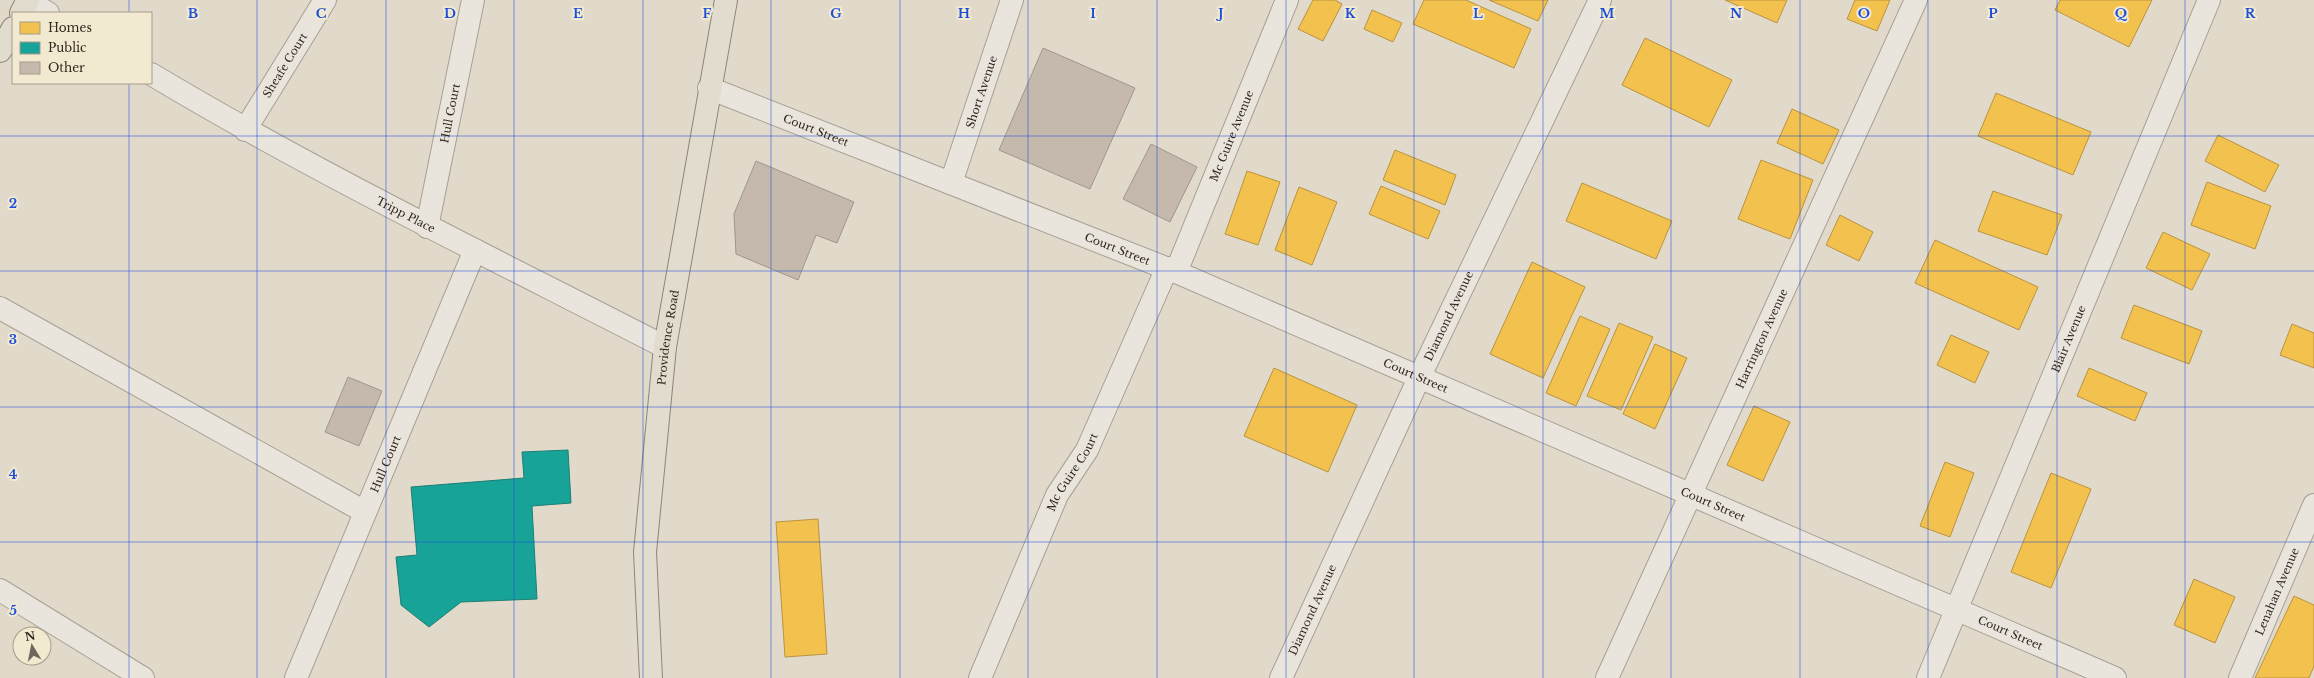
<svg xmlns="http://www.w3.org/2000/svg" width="2314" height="678" font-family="'Libre Baskerville',serif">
<rect width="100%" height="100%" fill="#e1dacb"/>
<g fill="#f2c14e" stroke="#b99340">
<polygon points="1313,0 1335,0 1342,4 1323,41 1298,29"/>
<polygon points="1424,0 1466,0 1531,29 1514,68 1413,24"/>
<polygon points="1489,0 1548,0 1538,21"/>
<polygon points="1725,0 1787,0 1777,23"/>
<polygon points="1855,0 1890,0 1877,31 1847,19"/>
<polygon points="2060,0 2152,0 2129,47 2055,10"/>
<polygon points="1372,10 1402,23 1393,42 1364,29"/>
<polygon points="1645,38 1732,80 1709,127 1622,85"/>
<polygon points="1996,93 2091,132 2073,175 1978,136"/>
<polygon points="1792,109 1839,130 1823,164 1777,143"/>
<polygon points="2218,135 2279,165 2265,192 2205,161"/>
<polygon points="1395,150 1456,175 1445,205 1383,180"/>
<polygon points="1761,160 1813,180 1790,239 1738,219"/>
<polygon points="1247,171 1280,182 1258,245 1225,234"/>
<polygon points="2207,182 2271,206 2255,249 2191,225"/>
<polygon points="1582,183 1672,221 1656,259 1566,221"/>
<polygon points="1381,186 1440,211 1428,239 1369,214"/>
<polygon points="1299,187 1337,202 1312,265 1275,250"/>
<polygon points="1993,191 2062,215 2047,255 1978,231"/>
<polygon points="1840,215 1873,232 1859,261 1826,245"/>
<polygon points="2163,232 2210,254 2192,290 2146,268"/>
<polygon points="1935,240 2038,287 2019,330 1915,283"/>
<polygon points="1532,262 1585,287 1543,378 1490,354"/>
<polygon points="2134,305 2202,331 2189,364 2121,338"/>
<polygon points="1580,316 1610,329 1576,406 1546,393"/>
<polygon points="1619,323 1653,337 1621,410 1587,396"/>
<polygon points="2292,324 2314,333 2314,368 2280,355"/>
<polygon points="1951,335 1989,352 1975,383 1937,365"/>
<polygon points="1655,344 1687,358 1655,429 1623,414"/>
<polygon points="1274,368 1357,405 1328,472 1244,436"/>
<polygon points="2089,368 2147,393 2135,421 2077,396"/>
<polygon points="1754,406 1790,422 1763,481 1727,465"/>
<polygon points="1945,462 1974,473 1950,537 1920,526"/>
<polygon points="2051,473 2091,489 2051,588 2011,572"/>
<polygon points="818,519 827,654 785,657 776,522"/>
<polygon points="2194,579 2235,597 2215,643 2174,625"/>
<polygon points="2294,596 2314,605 2314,666 2309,678 2255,678"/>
</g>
<polygon fill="#17a398" stroke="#1f7e73" points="568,450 571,503 532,506 537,599 461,602 429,627 401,605 396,557 417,555 411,487 524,478 522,452"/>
<g fill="#c4b9ac" stroke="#a1968b">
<polygon points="1043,48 1135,88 1090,189 999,150"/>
<polygon points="1151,144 1197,167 1170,222 1123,199"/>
<polygon points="756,161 854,202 837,243 816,235 798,280 736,254 734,214"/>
<polygon points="348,377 382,391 359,446 325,432"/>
</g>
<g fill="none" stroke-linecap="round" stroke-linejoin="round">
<g stroke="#a69f95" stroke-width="24">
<g id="minor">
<polyline points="26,0 48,13"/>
<path id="s1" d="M151 74C318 174 492 258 665 347"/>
<path id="s2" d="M709 88 1176 272 2115 678"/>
<path id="s3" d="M245 130 325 0"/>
<path id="s4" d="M951 183 1012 0"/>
<path id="s5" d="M427 227 473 0"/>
<path id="s6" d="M1176 272 1287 0"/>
<polyline points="0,308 365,512"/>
<polyline points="0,590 143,678"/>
<path id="s7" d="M296 678 475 250"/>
<path id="s8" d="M980 678 1057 495 1087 450 1167 268"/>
<path id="s9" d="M1281 678 1419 378 1600 0"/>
<path id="s10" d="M1607 678 1916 0"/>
<path id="s11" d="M1928 678 2209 0"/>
<path id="s12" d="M2240 678 2314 505"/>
</g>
</g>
<g stroke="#8b857b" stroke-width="24">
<g id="major">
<polyline points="21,13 28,0"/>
<polyline points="0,51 13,28"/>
<path id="s13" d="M651 678 645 552 665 347 726 0"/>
</g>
</g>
<use href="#minor" stroke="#eae5dc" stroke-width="22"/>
<use href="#major" stroke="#e1dcce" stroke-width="22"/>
</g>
<path fill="none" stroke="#1d4ed8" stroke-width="1" stroke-opacity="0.55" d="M129 0V13M257 0V678M386 0V678M514 0V678M643 0V678M771 0V678M900 0V678M1028 0V678M1157 0V678M1286 0V678M1414 0V678M1543 0V678M1671 0V678M1800 0V678M1928 0V678M2057 0V678M2185 0V678M129 83V678M0 136H2314M0 271H2314M0 407H2314M0 542H2314"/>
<g text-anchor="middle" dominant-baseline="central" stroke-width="4" stroke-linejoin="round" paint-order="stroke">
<g font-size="11" fill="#33281e" stroke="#f2e9d1">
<text stroke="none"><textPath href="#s3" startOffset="76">Sheafe Court</textPath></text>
<text stroke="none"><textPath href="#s4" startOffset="96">Short Avenue</textPath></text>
<text stroke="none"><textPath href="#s5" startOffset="116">Hull Court</textPath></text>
<text stroke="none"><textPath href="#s2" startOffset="115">Court Street</textPath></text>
<text stroke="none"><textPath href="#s6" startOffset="147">Mc Guire Avenue</textPath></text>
<text stroke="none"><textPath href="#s1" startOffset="291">Tripp Place</textPath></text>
<text stroke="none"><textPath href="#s2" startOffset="439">Court Street</textPath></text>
<text stroke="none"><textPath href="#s9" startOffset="399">Diamond Avenue</textPath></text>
<text stroke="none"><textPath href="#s13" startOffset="342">Providence Road</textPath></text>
<text stroke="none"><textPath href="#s10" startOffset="373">Harrington Avenue</textPath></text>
<text stroke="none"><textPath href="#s11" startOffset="367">Blair Avenue</textPath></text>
<text stroke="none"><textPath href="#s2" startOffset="763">Court Street</textPath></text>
<text stroke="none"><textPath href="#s7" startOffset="232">Hull Court</textPath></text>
<text stroke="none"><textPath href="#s8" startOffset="226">Mc Guire Court</textPath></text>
<text stroke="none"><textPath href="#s2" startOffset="1087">Court Street</textPath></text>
<text stroke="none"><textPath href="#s12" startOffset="94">Lenahan Avenue</textPath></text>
<text stroke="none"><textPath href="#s9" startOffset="75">Diamond Avenue</textPath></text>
<text stroke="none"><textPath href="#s2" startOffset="1411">Court Street</textPath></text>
</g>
</g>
<g font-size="13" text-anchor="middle" font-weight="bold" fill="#1d4ed8" stroke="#f2e9d1" stroke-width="4" stroke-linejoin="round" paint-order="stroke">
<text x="193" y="18">B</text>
<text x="321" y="18">C</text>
<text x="450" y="18">D</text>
<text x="578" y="18">E</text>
<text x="707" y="18">F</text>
<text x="836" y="18">G</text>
<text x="964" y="18">H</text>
<text x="1093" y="18">I</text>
<text x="1221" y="18">J</text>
<text x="1350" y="18">K</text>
<text x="1478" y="18">L</text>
<text x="1607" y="18">M</text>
<text x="1736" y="18">N</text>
<text x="1864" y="18">O</text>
<text x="1993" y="18">P</text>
<text x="2121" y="18">Q</text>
<text x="2250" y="18">R</text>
<text x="13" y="208">2</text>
<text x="13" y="344">3</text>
<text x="13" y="479">4</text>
<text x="13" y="615">5</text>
</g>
<rect x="12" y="12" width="140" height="72" fill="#f2e9d1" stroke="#a69c89"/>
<rect x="20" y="22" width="20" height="12" fill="#f2c14e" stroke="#a69c89"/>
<text x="48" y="32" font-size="12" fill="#33281e">Homes</text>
<rect x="20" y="42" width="20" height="12" fill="#17a398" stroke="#a69c89"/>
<text x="48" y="52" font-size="12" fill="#33281e">Public</text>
<rect x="20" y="62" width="20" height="12" fill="#c4b9ac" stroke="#a69c89"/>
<text x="48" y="72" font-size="12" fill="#33281e">Other</text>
<g transform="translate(32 646) rotate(350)"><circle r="19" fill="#f2e9d1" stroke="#a69c89"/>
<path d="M0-3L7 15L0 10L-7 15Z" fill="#70665b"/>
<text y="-6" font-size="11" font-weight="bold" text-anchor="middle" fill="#33281e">N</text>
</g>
</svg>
